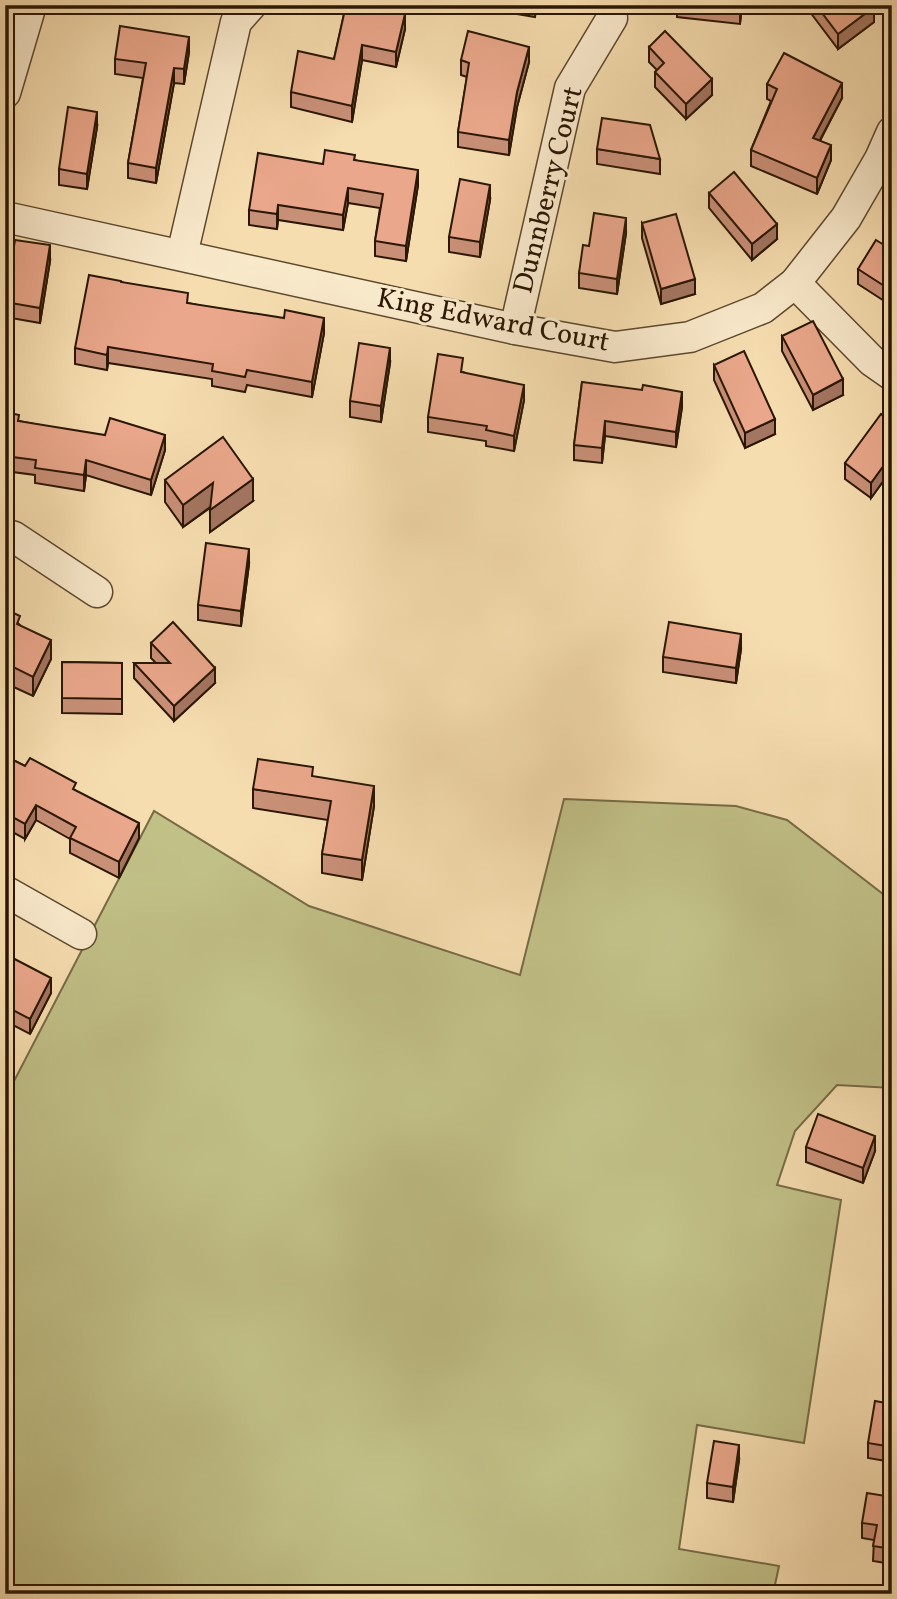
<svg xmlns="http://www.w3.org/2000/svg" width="897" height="1599" font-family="Vollkorn,serif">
<rect width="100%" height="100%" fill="#f6ddaf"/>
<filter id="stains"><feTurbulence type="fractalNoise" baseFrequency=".00286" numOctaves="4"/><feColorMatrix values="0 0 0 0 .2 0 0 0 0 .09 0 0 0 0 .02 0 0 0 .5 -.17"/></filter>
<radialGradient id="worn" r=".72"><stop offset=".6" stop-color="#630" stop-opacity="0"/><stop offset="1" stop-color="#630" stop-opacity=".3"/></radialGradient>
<polygon fill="#c1c087" stroke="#766b45" stroke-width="2" points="564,799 736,806 787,820 892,901 892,1088 837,1085 795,1131 777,1185 841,1200 804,1443 697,1425 679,1549 779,1566 773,1594 5,1594 5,1088 12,1085 154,811 309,906 520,975"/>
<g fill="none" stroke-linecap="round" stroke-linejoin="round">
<g stroke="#5d482e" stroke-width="33">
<g id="minor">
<polyline points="5,93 31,5"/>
<polyline points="5,217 515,329 615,347 690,337 763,308 795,283 846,218 880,159 892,132"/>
<polyline points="182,255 236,22 251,5"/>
<polyline points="795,283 872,361 892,375"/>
<polyline points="515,329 570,88 612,18"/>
<polyline points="5,534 14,537 97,592"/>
<polyline points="5,891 81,934"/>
</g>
</g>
<use href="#minor" stroke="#f9e9cb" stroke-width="30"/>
</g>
<g fill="#c99078" stroke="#2a1603" stroke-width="2">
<polygon points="168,5 197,5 196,10"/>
<polygon points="346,5 405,29 396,67 362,60 352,122 291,107 291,92 334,59"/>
<polygon points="469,5 537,5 535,17 469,6"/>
<polygon points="677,5 742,5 740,24 677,17"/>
<polygon points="810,5 873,5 874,22 838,49 810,12"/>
<polygon points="887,5 892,5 892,23 887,22"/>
<polygon points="649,47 712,95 686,119 655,87 655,72 657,70 649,62"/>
<polygon points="189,52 184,84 174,83 156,183 128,178 128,163 143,78 115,74 115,59"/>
<polygon points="461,60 529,62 517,107 509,155 458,147 458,132 467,77 461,75"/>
<polygon points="767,84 842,98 820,141 831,160 817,194 751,166 751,150 771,101 767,99"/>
<polygon points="97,127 87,189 59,185 59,169"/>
<polygon points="597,149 660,159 660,174 597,164"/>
<polygon points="355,160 418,185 406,261 375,256 375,241 380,208 348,203 343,230 278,220 277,229 249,225 249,210 323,164"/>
<polygon points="709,193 777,239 752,260 709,208"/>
<polygon points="490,200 480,257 449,252 449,237"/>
<polygon points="642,223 695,294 661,304 642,238"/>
<polygon points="626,233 617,294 579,288 579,273 589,246"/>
<polygon points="892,250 892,306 858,284 858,269"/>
<polygon points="50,261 40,323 5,317 5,300"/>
<polygon points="121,282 188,303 324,333 312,397 247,385 245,392 212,386 212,379 108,363 107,370 75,364 75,348"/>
<polygon points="782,336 843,395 813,410 782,351"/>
<polygon points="390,363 381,422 350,417 350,401"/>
<polygon points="714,365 775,434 745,448 714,380"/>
<polygon points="463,372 524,400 514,451 486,446 486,441 428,432 428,417"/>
<polygon points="582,382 682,407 676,447 605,436 602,463 574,460 574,445"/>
<polygon points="5,412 19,421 165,450 151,495 86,475 84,491 35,483 35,475 5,471"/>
<polygon points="892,423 892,469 871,498 845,479 845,463"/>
<polygon points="165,480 253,501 210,532 210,508 183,527 165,502"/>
<polygon points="249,564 241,626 198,620 198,605"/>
<polygon points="5,609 51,659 33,696 5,683"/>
<polygon points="151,643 215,683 174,721 134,678 134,663 156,663 151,658"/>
<polygon points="741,649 736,683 663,672 663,657"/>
<polygon points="62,662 122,663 122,714 62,713"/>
<polygon points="5,756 76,791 139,838 119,878 70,853 70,839 36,820 25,839 5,828"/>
<polygon points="253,789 374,806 362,880 322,873 322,854 328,820 253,808"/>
<polygon points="5,954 51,993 30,1034 5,1021"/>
<polygon points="806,1147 875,1151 863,1183 806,1162"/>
<polygon points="892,1404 892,1462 868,1458 868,1443"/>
<polygon points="739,1460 733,1502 707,1498 707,1483"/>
<polygon points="892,1497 892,1564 873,1561 874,1540 862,1538 862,1523"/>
</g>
<g fill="#a47561" stroke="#2a1603" stroke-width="2">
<polygon points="740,5 742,5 740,24"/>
<polygon points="874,7 874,22 838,49 838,34"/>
<polygon points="405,14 405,29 396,67 396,52"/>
<polygon points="189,37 189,52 184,84 184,69"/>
<polygon points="362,45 362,60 352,122 352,106"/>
<polygon points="529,47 529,62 517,107 509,155 509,140 517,92"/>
<polygon points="174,68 174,83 156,183 156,168"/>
<polygon points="712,79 712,95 686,119 686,104"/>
<polygon points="842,83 842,98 813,153 813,138"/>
<polygon points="97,112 97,127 87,189 87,174"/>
<polygon points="831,145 831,160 817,194 817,178"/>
<polygon points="418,170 418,185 406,261 406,246"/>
<polygon points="490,185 490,200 480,257 480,242"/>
<polygon points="348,188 348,203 343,230 343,215"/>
<polygon points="278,205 278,220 277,229 277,214"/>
<polygon points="626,218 626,233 617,294 617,279"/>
<polygon points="777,224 777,239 752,260 752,244"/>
<polygon points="50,245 50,261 40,323 40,308"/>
<polygon points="695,279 695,294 661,304 661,289"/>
<polygon points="324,318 324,333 312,397 312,382"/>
<polygon points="108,347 108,363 107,370 107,355"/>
<polygon points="390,348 390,363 381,422 381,406"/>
<polygon points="843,379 843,395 813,410 813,395"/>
<polygon points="524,385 524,400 514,451 514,436"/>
<polygon points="682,392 682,407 676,447 676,432"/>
<polygon points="775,419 775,434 745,448 745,433"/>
<polygon points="605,421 605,436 602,463 602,448"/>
<polygon points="165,435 165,450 151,495 151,480"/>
<polygon points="892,454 892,469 871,498 871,483"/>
<polygon points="86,460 86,475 84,491 84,475"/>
<polygon points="253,479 253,501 210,532 210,510"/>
<polygon points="213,483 213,505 183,527 183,505"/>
<polygon points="249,549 249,564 241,626 241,611"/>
<polygon points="741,634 741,649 736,683 736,668"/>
<polygon points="51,640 51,659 33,696 33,677"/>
<polygon points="215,668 215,683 174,721 174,706"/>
<polygon points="374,786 374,806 362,880 362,860"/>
<polygon points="36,805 36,820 25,839 25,824"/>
<polygon points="139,823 139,838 119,878 119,862"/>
<polygon points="51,978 51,993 30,1034 30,1019"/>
<polygon points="875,1136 875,1151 863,1183 863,1168"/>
<polygon points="739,1445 739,1460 733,1502 733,1487"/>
</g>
<g fill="#eaa78b" stroke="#2a1603" stroke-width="2">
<polygon points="346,5 371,5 405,14 396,52 362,45 352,106 291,92 298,51 334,59"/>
<polygon points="708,5 740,5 740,9"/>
<polygon points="816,5 873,5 874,7 838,34"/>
<polygon points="120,26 189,37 184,69 174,68 156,168 128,163 146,63 115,59"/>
<polygon points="468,31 529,47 517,92 509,140 458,132 469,63 461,60"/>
<polygon points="665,31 712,79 686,104 655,72 664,63 649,47"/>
<polygon points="784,53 842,83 813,138 831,145 817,178 751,150 777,89 767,84"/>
<polygon points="68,107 97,112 87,174 59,169"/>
<polygon points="602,118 650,125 660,159 597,149"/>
<polygon points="325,150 355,155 354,160 418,170 406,246 375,241 383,194 348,188 343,215 278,205 277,214 249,210 258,153 323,164"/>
<polygon points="734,172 777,224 752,244 709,193"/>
<polygon points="460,179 490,185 480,242 449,237"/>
<polygon points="594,213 626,218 617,279 579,273 583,245 589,246"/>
<polygon points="676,214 695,279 661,289 642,223"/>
<polygon points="15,240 50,245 40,308 5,302"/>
<polygon points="876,240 892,250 892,291 858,269"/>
<polygon points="89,275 121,281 121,282 188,293 187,303 284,318 285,310 324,318 312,382 247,370 245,377 212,371 213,364 108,347 107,355 75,348"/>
<polygon points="813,321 843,379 813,395 782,336"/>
<polygon points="359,343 390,348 381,406 350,401"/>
<polygon points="744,351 775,419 745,433 714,365"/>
<polygon points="438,354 463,358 461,372 524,385 514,436 486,430 487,426 428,417"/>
<polygon points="582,382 642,390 643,385 682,392 676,432 605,421 602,448 574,445"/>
<polygon points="5,412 19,415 18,421 105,435 110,418 165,435 151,480 86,460 84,475 35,468 36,460 5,456"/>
<polygon points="881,414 892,423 892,454 871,483 845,463"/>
<polygon points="223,437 253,479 210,510 213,483 183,505 165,480"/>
<polygon points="206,543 249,549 241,611 198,605"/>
<polygon points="5,609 20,616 17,624 51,640 33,677 5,663"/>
<polygon points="173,622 215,668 174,706 134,663 170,663 151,643"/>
<polygon points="669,622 741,634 736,668 663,657"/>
<polygon points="62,662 122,663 122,699 62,698"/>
<polygon points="5,756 25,766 30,758 76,783 73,789 139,823 119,862 70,838 76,827 36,805 25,824 5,813"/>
<polygon points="258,759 313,767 312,776 374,786 362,860 322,854 331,801 253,789"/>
<polygon points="5,954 51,978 30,1019 5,1006"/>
<polygon points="818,1114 875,1136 863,1168 806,1147"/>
<polygon points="875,1401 892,1404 892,1447 868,1443"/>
<polygon points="714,1441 739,1445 733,1487 707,1483"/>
<polygon points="867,1493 892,1497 892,1549 873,1546 877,1525 862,1523"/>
</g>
<g text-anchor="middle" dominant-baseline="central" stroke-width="6" stroke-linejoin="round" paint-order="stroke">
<g font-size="28" fill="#2a1603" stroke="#f9e9cb">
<text transform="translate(549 190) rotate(-76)">Dunnberry Court</text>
<text transform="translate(493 321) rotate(11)">King Edward Court</text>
</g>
</g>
<rect width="897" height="1599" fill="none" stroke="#f6ddaf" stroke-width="28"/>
<rect x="7" y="7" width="883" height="1585" fill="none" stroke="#2a1603" stroke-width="3.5"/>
<rect x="14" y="14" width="869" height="1571" fill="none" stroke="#2a1603" stroke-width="2"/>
<rect width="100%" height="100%" filter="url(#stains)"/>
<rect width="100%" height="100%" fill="url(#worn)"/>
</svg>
